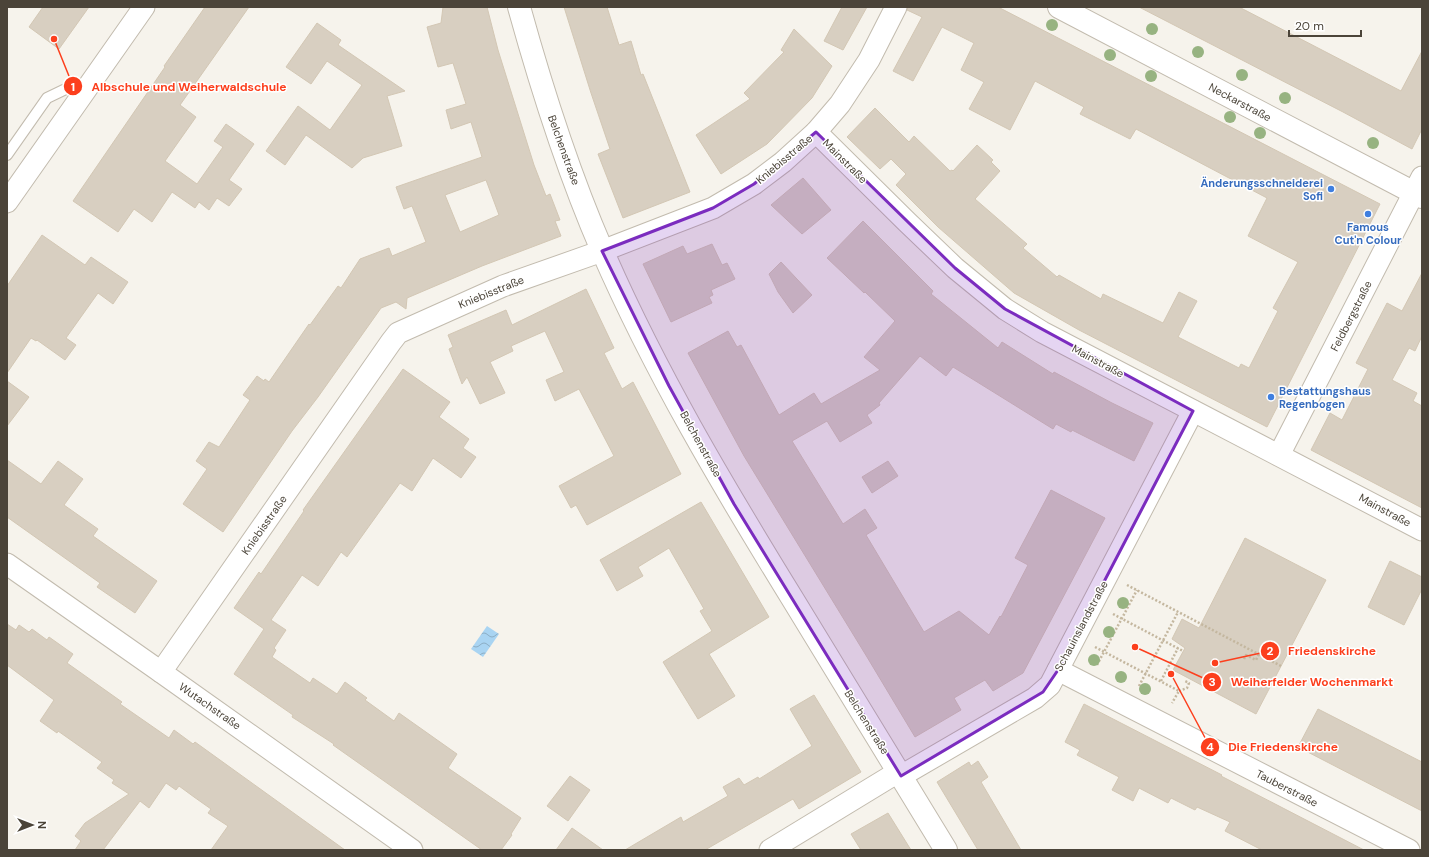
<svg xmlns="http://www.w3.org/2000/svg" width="1429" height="857" font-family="'DM Sans',sans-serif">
<defs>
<pattern id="water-waves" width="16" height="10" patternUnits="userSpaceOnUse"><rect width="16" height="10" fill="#a9d4f2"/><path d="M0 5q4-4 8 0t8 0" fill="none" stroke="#8caec5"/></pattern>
</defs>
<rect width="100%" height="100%" fill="#f6f3ec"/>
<polygon fill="url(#water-waves)" points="487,626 499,634 483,657 471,649"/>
<g fill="#d8cfc1" stroke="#d3c7b4" fill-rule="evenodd">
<polygon points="43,7 89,7 59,49 29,27"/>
<polygon points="205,7 249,7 180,105 196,117 165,161 197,184 223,147 214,141 226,124 254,144 229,180 242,189 229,206 217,198 209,210 199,202 195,208 172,192 152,222 134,209 118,232 73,201 165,67 164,66"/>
<path d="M443 7H487L498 50 534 165 546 196 550 194 560 220 555 221 561 236 482 266 407 298 406 309 396 302 381 308 318 397 292 431 223 532 183 504 207 469 196 461 209 442 219 447 250 400 243 395 257 376 264 381 265 379 269 382 309 324 310 325 338 286 341 288 360 259 389 248 392 256 426 242 412 206 404 209 396 187 482 157 471 122 451 129 446 110 466 104 453 63 438 67 427 27 441 23ZM486 180 499 215 460 232 445 195Z"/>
<polygon points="564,7 607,7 619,45 631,41 641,75 643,74 690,192 623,218 598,154 610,149 591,93"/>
<polygon points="842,7 867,7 843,50 824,41"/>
<polygon points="908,7 998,7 1380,204 1267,427 1079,330 1014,293 938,227 896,185 906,174 891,159 880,169 847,137 875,108 909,142 914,136 950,171 952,170 953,171 977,145 993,160 991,162 1000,171 975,199 1027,244 1023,248 1057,277 1059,275 1101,299 1103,294 1163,323 1179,292 1197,301 1178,337 1239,368 1241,364 1249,368 1278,311 1273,308 1298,262 1248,236 1267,198 1136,129 1130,139 1080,114 1084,107 1035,81 1010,130 969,109 984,82 961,70 974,43 942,27 913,81 893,71 922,17 907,10"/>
<polygon points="1139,7 1239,7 1401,91 1422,51 1422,129 1412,149 1343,112"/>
<polygon points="317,23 341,40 338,45 405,91 387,96 402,146 363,158 352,168 306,135 285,165 266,151 298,106 330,130 362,85 327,61 311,84 286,67"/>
<polygon points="794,29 832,66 812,98 767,144 721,174 696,135 750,99 744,93 784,52 781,50"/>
<polygon points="803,178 831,210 802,234 771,205"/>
<polygon points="863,221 933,291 931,294 998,348 1002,342 1053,374 1054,372 1112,403 1153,423 1134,461 1072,430 1071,432 1056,424 1053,429 953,367 946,376 920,356 879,403 880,405 867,415 872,423 840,442 827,421 792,441 843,524 865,509 877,528 866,535 924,632 959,611 989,635 1000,616 1001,617 1028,565 1015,558 1051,490 1105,518 1023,673 993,691 985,680 954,698 961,710 915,737 867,657 744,456 688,353 728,331 737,347 741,345 779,415 814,393 821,404 880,370 864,357 895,321 865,292 864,293 827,258"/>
<polygon points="42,235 85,265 91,257 128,282 113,304 98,293 66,338 76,345 65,360 37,340 36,341 31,338 7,373 7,286"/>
<polygon points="712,244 722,265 727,263 735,279 711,290 713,295 709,297 712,303 671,322 643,264 683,246 687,254"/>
<polygon points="781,262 812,295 793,313 778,292 769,274"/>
<polygon points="1422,273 1422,336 1415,351 1409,348 1392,380 1417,393 1413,401 1422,406 1422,508 1311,450 1330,413 1342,420 1368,369 1356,363 1387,303 1402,311"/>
<polygon points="586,289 614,348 604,353 622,389 633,382 681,474 587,525 576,505 571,508 559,486 614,456 579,389 555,401 546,380 564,372 545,331 511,346 513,351 490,362 505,393 480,404 467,377 462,384 449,349 453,347 448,335 506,310 512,325"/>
<polygon points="403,369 450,402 439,417 469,439 463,448 476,457 461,478 433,458 412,491 400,483 347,557 341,552 318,586 302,575 271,620 286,630 274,648 276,650 272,657 310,683 313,678 337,694 345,682 367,698 365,700 394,721 399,713 457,754 448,768 521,818 511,834 512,835 501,850 482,850 333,745 334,744 292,717 293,715 234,674 264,629 234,608 259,572 261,574 304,511 303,510"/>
<polygon points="7,381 29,397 7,426"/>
<polygon points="7,460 41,484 58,461 83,479 64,505 98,529 93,536 157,581 135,613 97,587 100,583 7,517"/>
<polygon points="888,461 898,476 872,493 862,477"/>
<polygon points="701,502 769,617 709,654 735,696 698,719 663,662 712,631 700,611 704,609 669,548 638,567 643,576 617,591 600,560"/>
<polygon points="1245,538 1326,580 1256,714 1173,670 1185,648 1172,639 1182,619 1199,628"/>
<polygon points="1390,561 1422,577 1422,589 1404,625 1368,607"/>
<polygon points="7,624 16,630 19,625 29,632 32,629 47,640 49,637 73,654 67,663 122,702 120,704 169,738 174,730 193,744 195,742 345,850 211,850 228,826 208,813 211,809 194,797 179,786 176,790 166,783 149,808 140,801 103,850 75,850 81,841 75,836 85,823 129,794 112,783 114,780 97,768 102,762 58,731 57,733 40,721 54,700 7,665"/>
<polygon points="814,695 861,772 799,809 793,799 705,850 625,850 681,817 683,822 728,796 723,787 739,778 744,785 758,777 759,779 812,746 790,709"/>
<polygon points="1084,704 1222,775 1221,776 1364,850 1262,850 1225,831 1230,822 1197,807 1195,810 1171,798 1168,803 1139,788 1133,801 1112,790 1119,777 1077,755 1080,750 1065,742"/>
<polygon points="1318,709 1422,762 1422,811 1298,747"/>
<polygon points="978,761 988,777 981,782 1021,850 978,850 937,782 969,762 971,766"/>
<polygon points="570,776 590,790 568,821 547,806"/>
<polygon points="888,813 911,850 861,850 851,834"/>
<polygon points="572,828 603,850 556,850"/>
</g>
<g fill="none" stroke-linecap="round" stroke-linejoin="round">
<g stroke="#c2bbae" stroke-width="12">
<polyline id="service" points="7,155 47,98 74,85 86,90"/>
</g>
<g stroke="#c2bbae" stroke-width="23">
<g id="minor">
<polyline points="816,132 907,222 955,268 1005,309 1042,332 1422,530"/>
<polyline points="7,202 144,7"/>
<polyline points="1279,455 1422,177"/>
<polyline points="7,564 161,672 412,850"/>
<polyline points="1058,670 1409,850"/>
<polyline points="161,672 391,342 398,333 503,286 602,251 713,208 754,184 783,162 816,132 840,104 869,60 896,7"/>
<polyline points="901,776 1035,698 1050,685 1193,411"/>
<polyline points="770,850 898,772"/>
</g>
</g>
<g stroke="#c2bbae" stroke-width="24">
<g id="tertiary">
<path d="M519 7C542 90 568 172 602 250 655 372 723 486 792 598 843 682 895 766 946 850"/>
<polyline points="1059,7 1422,197"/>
</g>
</g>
<g stroke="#c4b79f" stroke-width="2.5" stroke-dasharray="2 2" stroke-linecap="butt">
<polyline points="1127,585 1281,666"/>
<polyline points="1113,614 1183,651"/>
<polyline points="1095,647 1179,691 1172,703"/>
<polyline points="1244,659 1246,655 1256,660 1259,654"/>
<polyline points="1097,665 1137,590"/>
<polyline points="1161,681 1178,648"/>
<polyline points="1139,686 1178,612"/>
<polyline points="1179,691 1187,688 1189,683 1185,681"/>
</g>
<use href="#service" stroke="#fff" stroke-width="10"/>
<use href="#minor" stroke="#fff" stroke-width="21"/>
<use href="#tertiary" stroke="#fff" stroke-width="22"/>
</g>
<g fill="#97b381">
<circle cx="1052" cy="25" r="6"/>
<circle cx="1152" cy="29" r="6"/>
<circle cx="1198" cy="52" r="6"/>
<circle cx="1110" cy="55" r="6"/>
<circle cx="1242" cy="75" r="6"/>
<circle cx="1151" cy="76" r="6"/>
<circle cx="1285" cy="98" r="6"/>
<circle cx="1230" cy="117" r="6"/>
<circle cx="1260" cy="133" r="6"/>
<circle cx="1373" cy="143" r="6"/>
<circle cx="1123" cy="603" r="6"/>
<circle cx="1109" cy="632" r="6"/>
<circle cx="1094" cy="660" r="6"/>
<circle cx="1121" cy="677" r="6"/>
<circle cx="1145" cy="689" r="6"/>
</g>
<path fill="#7b2cbf" fill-opacity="0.2" stroke="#7b2cbf" stroke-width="3" stroke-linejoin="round" d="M816 132 955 268 1005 309 1193 411 1058 670 1043 692 901 776 734 504 669 386 602 251 713 208 754 184Z"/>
<g fill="#3f7fe0" stroke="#fff" stroke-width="1.5">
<circle cx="1331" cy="189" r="4"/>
<circle cx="1368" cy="214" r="4"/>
<circle cx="1271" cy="397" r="4"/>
</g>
<g text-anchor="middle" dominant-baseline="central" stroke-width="3" stroke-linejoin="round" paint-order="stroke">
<g font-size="11" fill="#4b4439" stroke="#fff">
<text transform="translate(1240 102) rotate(28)">Neckarstraße</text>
<text transform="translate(564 150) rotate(70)">Belchenstraße</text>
<text transform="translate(784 159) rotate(-40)">Kniebisstraße</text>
<text transform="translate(845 161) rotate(45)">Mainstraße</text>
<text transform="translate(491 292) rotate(-22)">Kniebisstraße</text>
<text transform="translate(1351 316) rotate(-63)">Feldbergstraße</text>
<text transform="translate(1098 361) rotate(28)">Mainstraße</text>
<text transform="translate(701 444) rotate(61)">Belchenstraße</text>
<text transform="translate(1385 510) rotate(28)">Mainstraße</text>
<text transform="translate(264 525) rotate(-55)">Kniebisstraße</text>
<text transform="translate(1081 626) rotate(-62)">Schauinslandstraße</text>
<text transform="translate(210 706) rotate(35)">Wutachstraße</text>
<text transform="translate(867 722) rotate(58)">Belchenstraße</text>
<text transform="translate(1287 788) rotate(27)">Tauberstraße</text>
</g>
<g font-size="11" font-weight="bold" fill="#366cbe" stroke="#fff" text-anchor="end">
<text x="1323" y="183">Änderungsschneiderei<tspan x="1323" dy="13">Sofi</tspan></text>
<text x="1368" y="227" text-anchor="middle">Famous<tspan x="1368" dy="13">Cut'n Colour</tspan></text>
<text x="1279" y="391" text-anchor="start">Bestattungshaus<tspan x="1279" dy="13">Regenbogen</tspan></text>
</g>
</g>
<path fill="none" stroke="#fc3f1d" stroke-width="1.5" d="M54 39L73 86M1215 663L1270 651M1135 647L1212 682M1171 674L1210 747"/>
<g fill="#fc3f1d" stroke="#fff" stroke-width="1.5">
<circle cx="54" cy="39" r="4"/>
<circle cx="1215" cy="663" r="4"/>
<circle cx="1135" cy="647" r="4"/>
<circle cx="1171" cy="674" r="4"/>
<circle cx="73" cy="86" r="10"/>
<circle cx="1270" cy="651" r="10"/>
<circle cx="1212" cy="682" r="10"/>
<circle cx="1210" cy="747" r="10"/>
</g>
<g font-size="12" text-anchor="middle" font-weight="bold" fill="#fff">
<text x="73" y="91">1</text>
<text x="1270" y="655">2</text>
<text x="1212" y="686">3</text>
<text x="1210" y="751">4</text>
</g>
<g font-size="12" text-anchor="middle" font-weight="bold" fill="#fc3f1d" stroke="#fff" stroke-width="3" stroke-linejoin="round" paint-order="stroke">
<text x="189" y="91">Albschule und Weiherwaldschule</text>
<text x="1332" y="655">Friedenskirche</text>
<text x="1312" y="686">Weiherfelder Wochenmarkt</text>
<text x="1283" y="751">Die Friedenskirche</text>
</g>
<rect width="1429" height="857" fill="none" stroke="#4b4439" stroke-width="16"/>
<g transform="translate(32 825) rotate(90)" stroke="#ffffff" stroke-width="3" paint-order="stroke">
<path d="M0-3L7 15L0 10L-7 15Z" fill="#4b4439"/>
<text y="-6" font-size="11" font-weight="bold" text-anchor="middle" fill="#4b4439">N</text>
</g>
<path d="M1289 30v6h72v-6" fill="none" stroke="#4b4439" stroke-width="2"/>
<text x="1295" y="30" font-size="12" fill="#4b4439" stroke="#ffffff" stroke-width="3" paint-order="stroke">20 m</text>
</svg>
